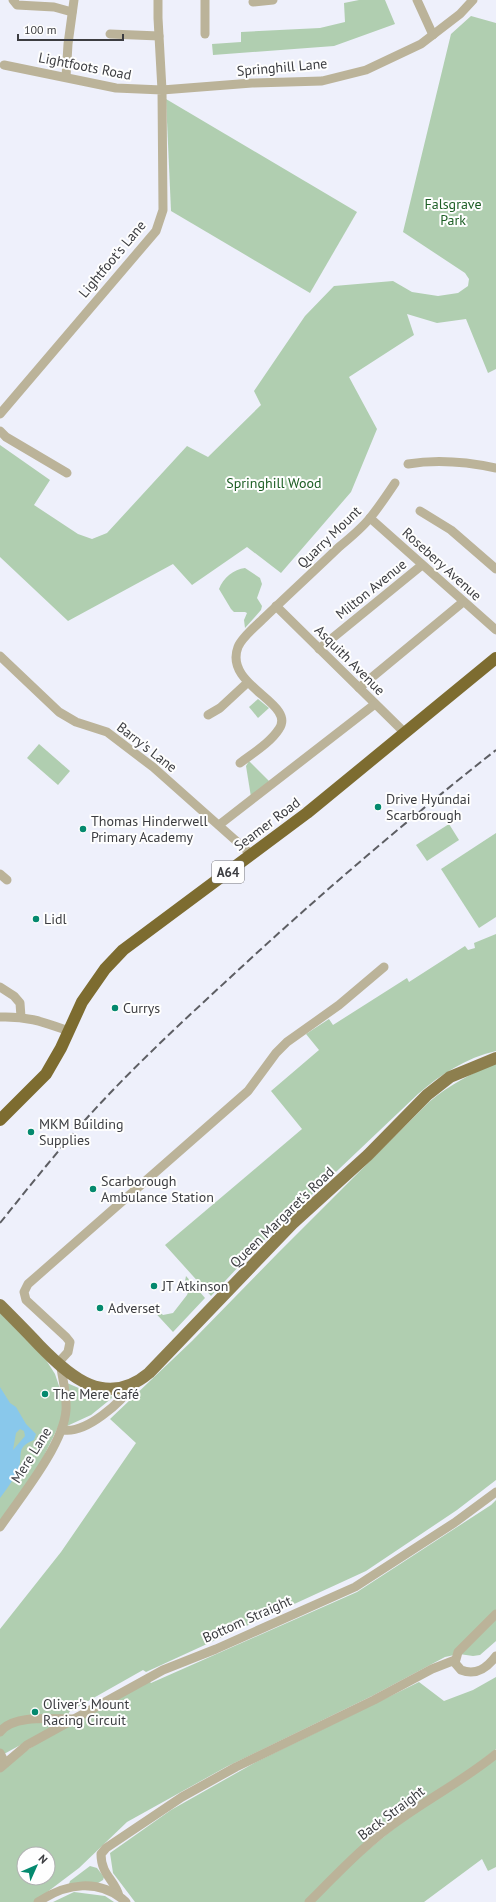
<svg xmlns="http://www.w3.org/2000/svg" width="496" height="1902" font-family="'PT Sans',sans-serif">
<rect width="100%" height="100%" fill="#eef0fb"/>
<g fill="#b0ceb0" fill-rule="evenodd">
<polygon points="359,0 385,0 395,24 334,46 213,55 212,44 241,42 241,32 320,28 345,22 344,3"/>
<polygon points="471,16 496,23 496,369 488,373 466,319 437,323 407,314 414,335 349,377 377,429 351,492 281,573 247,547 192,585 173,564 68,621 0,557 0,445 50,480 34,505 78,534 92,539 107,533 187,446 208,457 261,405 254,391 305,316 334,286 393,281 412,292 438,296 458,293 468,286 469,279 465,273 403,232 451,34"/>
<polygon points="166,99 357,212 310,293 171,211"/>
<path d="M245 568 260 578 262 584 257 598 262 606 261 610 245 628 244 620 247 613 245 612H234L231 609 219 589C223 578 234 569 245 568Z"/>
<polygon points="258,699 269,708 258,718 249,707"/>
<polygon points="39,744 70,771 58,785 27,758"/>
<polygon points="249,761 269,781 251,797 246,766"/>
<polygon points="449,824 459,840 427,861 416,845"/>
<polygon points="496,833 496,917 479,928 441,869"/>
<path d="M496 934V1051C466 1058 441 1074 418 1094L258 1246 211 1296 165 1245 302 1129 271 1091 319 1050 306 1034 329 1019 333 1025 407 978 409 982 465 946 468 950 475 948 474 943Z"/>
<path d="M496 1063V1480L457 1510 366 1571 146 1672 143 1670 74 1709 73 1711H70L64 1721 4 1754 0 1761V1629L61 1552 136 1443 110 1419 192 1341 278 1253 429 1102C451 1084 470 1074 496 1063Z"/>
<polygon points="186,1276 205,1298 173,1332 149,1306 152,1305 163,1315 173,1313 187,1295 189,1290 185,1281"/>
<polygon points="0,1313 46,1360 55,1374 62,1395 62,1419 41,1462 0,1523"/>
<polygon points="67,1383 88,1392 111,1395 112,1398 91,1415 67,1426"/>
<path d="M496 1500V1641L480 1655 473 1656 459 1654 445 1657 372 1696 226 1767 127 1822 79 1868 34 1902H0V1771C44 1734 98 1709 149 1681L151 1683 357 1592 491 1505ZM24 1854H48V1878H24Z"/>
<polygon points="496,1677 496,1749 473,1767 401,1814 305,1902 135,1902 113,1873 110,1853 171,1810 256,1762 419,1682 444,1701 473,1690"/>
<polygon points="496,1758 496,1867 488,1871 482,1859 424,1902 313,1902 345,1869 403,1821"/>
<polygon points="90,1866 97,1868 104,1877 103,1880 98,1883 69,1884 70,1881"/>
<polygon points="74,1892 105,1896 114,1902 53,1902"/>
</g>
<path fill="#89c8eb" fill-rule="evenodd" d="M0 1387 10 1403 16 1407 26 1424 36 1434 34 1440C14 1448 24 1456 18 1471 13 1480 6 1490 0 1498ZM20 1429 24 1431 25 1436 13 1450 16 1433Z"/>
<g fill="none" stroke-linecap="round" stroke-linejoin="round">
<g stroke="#bbb399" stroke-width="9">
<polyline points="13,0 17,5 54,7 72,12"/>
<polyline points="158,0 158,18 162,90 252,83 322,81 366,70 421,44 460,14 473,0"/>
<polyline points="417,0 433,35"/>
<polyline points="253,2 273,0"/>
<polyline points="110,34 159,36"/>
<polyline points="205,34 205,0"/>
<polyline points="66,77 68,44 74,0"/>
<polyline points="0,414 156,231 163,210 162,90 116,88 4,65"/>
<polyline points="0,431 6,437 67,473"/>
<path d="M408 464C437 459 468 462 496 468"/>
<polyline points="420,511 451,530 496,569"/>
<polyline points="370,518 496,630"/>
<polyline points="276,606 405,733"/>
<polyline points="319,649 422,565"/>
<polyline points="0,656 59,712 76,722 107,732 153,767 252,855"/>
<polyline points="359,688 463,602"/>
<polyline points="208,715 220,708 247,683"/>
<path d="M240 763C253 753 270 743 279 729 297 703 223 686 238 647 242 637 256 626 264 618 289 594 314 571 339 547 350 538 361 529 370 518 379 507 387 495 395 483"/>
<polyline points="219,825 375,704"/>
<polyline points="0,874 7,880"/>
<polyline points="0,987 14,996 20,1003 21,1017"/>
<path d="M0 1017C28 1016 43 1022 69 1031"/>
<polyline points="57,1364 68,1352 70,1342 66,1337 26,1300 24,1292 28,1284 248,1091 276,1053 287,1042 339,1005 384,967"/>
<path d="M63 1430C86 1434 122 1402 134 1383"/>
<path d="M0 1527C20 1498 64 1444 66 1410 67 1396 63 1381 61 1368"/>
<path d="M496 1614 458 1652 455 1663 461 1670C476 1676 487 1668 496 1656"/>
<path d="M0 1732C13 1714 53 1719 73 1719"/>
<polyline points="0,1753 5,1763"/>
<polyline points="0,1768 27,1745 163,1670 216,1649 355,1587 454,1523 496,1492"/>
<path d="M119 1896C115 1880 101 1875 101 1854L106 1848 182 1797 236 1767 374 1700 432 1669 455 1660"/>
<path d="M38 1902C66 1883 99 1878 126 1902"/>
<path d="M309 1902C338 1873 368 1841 402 1818 433 1796 467 1778 496 1754"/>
</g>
<path stroke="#8d7f4e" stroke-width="12" d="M0 1305C13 1318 26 1331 39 1345 70 1377 106 1409 149 1373L292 1224 368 1155 427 1095 450 1077 496 1058"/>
<polyline stroke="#7d6c30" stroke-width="12" points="0,1120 46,1074 61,1048 82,1002 105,969 123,950 307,813 496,658"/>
<path stroke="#5d5e63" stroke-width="2" stroke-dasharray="8 4" stroke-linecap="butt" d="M0 1223C28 1188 56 1153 86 1119 132 1068 183 1021 234 974 318 896 406 821 496 750"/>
</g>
<g fill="#04896e" stroke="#fefefe" stroke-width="1.5">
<circle cx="378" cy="807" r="4"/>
<circle cx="83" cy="829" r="4"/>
<circle cx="36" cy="919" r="4"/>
<circle cx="115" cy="1008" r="4"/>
<circle cx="31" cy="1132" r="4"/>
<circle cx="93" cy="1189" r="4"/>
<circle cx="154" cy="1286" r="4"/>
<circle cx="100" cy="1308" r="4"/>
<circle cx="45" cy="1394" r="4"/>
<circle cx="35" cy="1712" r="4"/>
</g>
<g text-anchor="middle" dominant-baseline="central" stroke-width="4" stroke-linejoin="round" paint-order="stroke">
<rect fill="#fefefe" stroke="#76777a" stroke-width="1" x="212" y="861" width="32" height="22" rx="3"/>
<g font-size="13" font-weight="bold" fill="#3c3d41">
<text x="228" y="872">A64</text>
</g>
<g font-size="14" fill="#3c3d41" stroke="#fefefe">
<text transform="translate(85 66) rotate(11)">Lightfoots Road</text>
<text transform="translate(282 67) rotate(-5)">Springhill Lane</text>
<text transform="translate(112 259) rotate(-50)">Lightfoot's Lane</text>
<text transform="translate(329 537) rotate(-44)">Quarry Mount</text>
<text transform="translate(442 564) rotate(42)">Rosebery Avenue</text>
<text transform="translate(371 589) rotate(-39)">Milton Avenue</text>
<text transform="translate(350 660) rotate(45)">Asquith Avenue</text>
<text transform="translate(147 747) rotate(38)">Barry's Lane</text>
<text transform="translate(267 824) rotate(-37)">Seamer Road</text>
<text transform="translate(282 1217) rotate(-44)">Queen Margaret's Road</text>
<text transform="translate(31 1455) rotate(-58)">Mere Lane</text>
<text transform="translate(247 1619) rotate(-24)">Bottom Straight</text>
<text transform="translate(391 1813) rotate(-37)">Back Straight</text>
</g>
<g font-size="14" fill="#1d5e24" stroke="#fefefe">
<text x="453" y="204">Falsgrave<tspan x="453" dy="16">Park</tspan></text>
<text x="274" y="483">Springhill Wood</text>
</g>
<g font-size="14" fill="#3c3d41" stroke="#fefefe" text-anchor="start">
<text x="386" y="799">Drive Hyundai<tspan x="386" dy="16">Scarborough</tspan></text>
<text x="91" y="821">Thomas Hinderwell<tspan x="91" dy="16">Primary Academy</tspan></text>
<text x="44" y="919">Lidl</text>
<text x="123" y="1008">Currys</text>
<text x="39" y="1124">MKM Building<tspan x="39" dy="16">Supplies</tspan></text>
<text x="101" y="1181">Scarborough<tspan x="101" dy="16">Ambulance Station</tspan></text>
<text x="162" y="1286">JT Atkinson</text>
<text x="108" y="1308">Adverset</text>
<text x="53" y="1394">The Mere Café</text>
<text x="43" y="1704">Oliver's Mount<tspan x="43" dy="16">Racing Circuit</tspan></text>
</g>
</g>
<g transform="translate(36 1866) rotate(45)"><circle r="19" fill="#fefefe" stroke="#b0b1b2"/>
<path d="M0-3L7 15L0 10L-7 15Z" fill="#04896e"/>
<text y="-6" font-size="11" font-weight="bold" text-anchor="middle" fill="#3c3d41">N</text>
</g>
<path d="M18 34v6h105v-6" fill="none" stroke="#3c3d41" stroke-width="2"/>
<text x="24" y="34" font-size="12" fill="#3c3d41" stroke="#fefefe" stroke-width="3" paint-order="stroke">100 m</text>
</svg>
